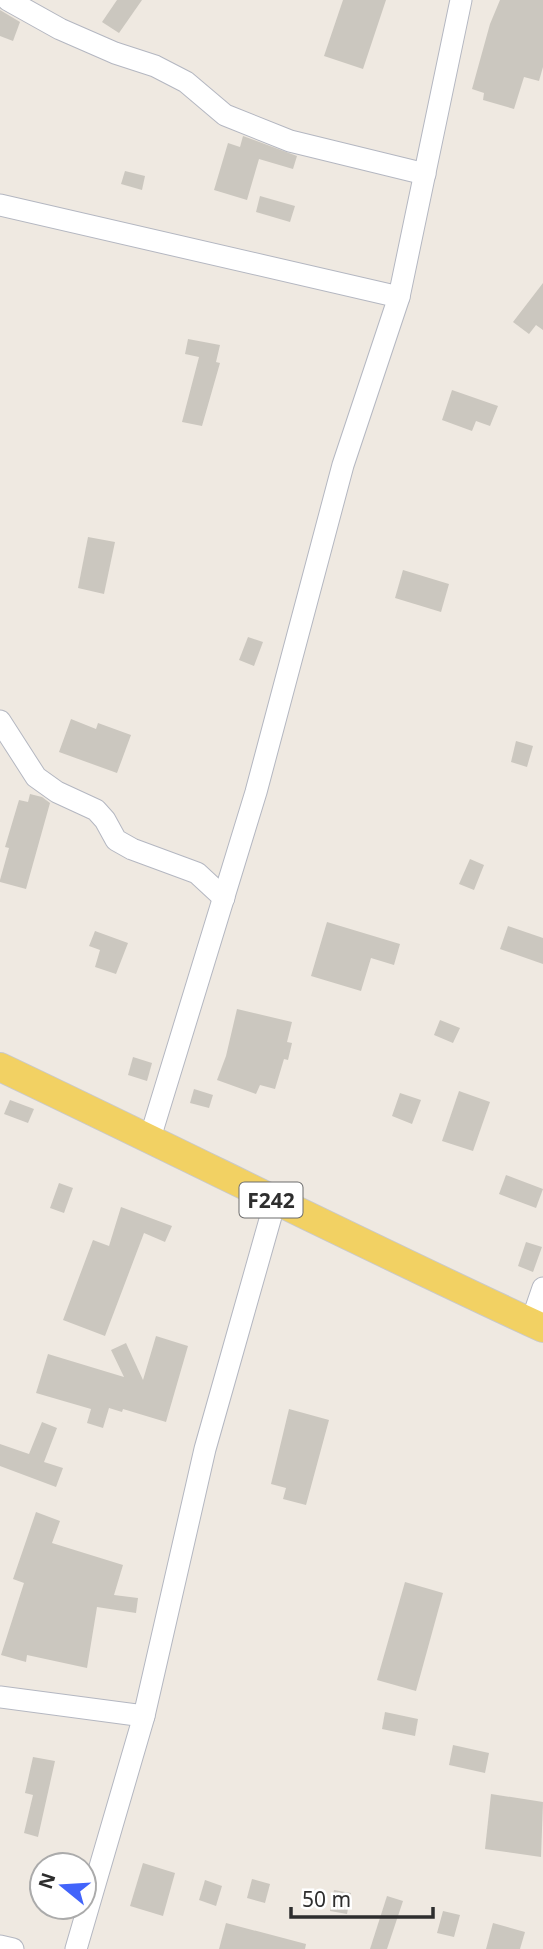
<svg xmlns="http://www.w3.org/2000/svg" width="543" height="1949" font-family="'Noto Sans',sans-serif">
<rect width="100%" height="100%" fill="#efe9e1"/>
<g fill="#cbc7bf">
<polygon points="117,0 142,0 119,33 102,22"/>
<polygon points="343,0 386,0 363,69 324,56"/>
<polygon points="500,0 543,0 543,67 539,81 524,77 514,109 483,100 484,93 472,89 490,24"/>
<polygon points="0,10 20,22 13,41 0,36"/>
<polygon points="243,136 297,156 293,169 259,159 247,200 214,190 228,143 240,147"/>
<polygon points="125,171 145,176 142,190 121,184"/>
<polygon points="260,196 295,206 290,222 256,212"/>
<polygon points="543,283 543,330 536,325 529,334 513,322"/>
<polygon points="188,339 220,345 216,362 220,363 202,426 182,422 199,357 185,354"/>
<polygon points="452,390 498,406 490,426 476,421 472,431 442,420"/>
<polygon points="88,537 115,542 104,594 78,588"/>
<polygon points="403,570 449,584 441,612 395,598"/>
<polygon points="248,637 263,642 254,666 239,660"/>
<polygon points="71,719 96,729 98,723 131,735 117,773 59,752"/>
<polygon points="516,741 533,746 527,767 511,762"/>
<polygon points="30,794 42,797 50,803 26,889 0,882 0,880 9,848 5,847 19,800 28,802"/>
<polygon points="470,859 484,865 474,890 459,884"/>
<polygon points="327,922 400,944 394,965 371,958 361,991 311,976"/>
<polygon points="508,926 543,938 543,964 500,949"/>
<polygon points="95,931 128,943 116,974 95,967 100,950 89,946"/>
<polygon points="237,1009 292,1022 287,1042 292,1043 288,1060 284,1059 275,1089 260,1085 256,1094 217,1080 226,1056"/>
<polygon points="440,1020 460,1028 453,1043 434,1035"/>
<polygon points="133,1057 152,1063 147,1081 128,1075"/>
<polygon points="194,1089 213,1095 209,1108 190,1103"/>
<polygon points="459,1091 490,1102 473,1151 442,1141"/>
<polygon points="400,1093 421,1100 412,1124 392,1116"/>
<polygon points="10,1100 34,1109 28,1123 4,1114"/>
<polygon points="506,1175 543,1189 536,1208 499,1194"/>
<polygon points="59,1183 73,1188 64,1213 50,1208"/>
<polygon points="121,1207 172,1226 165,1242 144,1233 105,1336 63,1320 93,1240 109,1246"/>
<polygon points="526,1242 542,1247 533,1272 518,1266"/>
<polygon points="156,1336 188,1346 166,1422 123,1409 122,1412 109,1408 103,1428 87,1423 91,1409 36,1393 48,1354 124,1377 111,1350 126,1343 143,1380"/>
<polygon points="289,1409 329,1420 306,1505 283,1499 286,1488 271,1484"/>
<polygon points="42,1422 57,1428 44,1462 63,1468 56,1487 0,1466 0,1444 29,1454"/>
<polygon points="36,1512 60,1521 52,1543 123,1565 114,1595 138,1598 136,1613 97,1607 87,1668 27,1655 26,1662 1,1655 24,1583 13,1579"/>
<polygon points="405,1582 443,1593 416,1691 377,1680"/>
<polygon points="385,1712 418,1719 415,1736 382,1729"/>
<polygon points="453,1745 489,1753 485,1773 449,1765"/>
<polygon points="33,1757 55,1761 38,1837 24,1833 33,1795 25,1793"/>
<polygon points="491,1794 543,1802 541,1857 485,1849"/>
<polygon points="143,1863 175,1873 163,1916 130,1906"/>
<polygon points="252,1879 270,1884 265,1903 247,1898"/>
<polygon points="205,1880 222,1886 216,1906 199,1900"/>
<polygon points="334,1890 351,1893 347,1914 330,1911"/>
<polygon points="387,1896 403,1901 387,1949 370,1949"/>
<polygon points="443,1911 460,1915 454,1937 437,1933"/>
<polygon points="226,1923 306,1944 305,1949 219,1949"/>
<polygon points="493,1923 525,1932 520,1949 486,1949"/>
</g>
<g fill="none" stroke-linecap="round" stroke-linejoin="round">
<g stroke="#b4b7c1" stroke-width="23">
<g id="minor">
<polyline points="8,0 60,29 115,53 155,66 186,82 225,115 290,141 425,174"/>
<polyline points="0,205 399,297"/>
<polyline points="0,721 36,777 57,792 96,810 105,820 116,840 132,849 197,873 224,898"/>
<polyline points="150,1138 256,792 343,465 399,297 461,0"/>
<polyline points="531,1323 543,1288"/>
<polyline points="0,1697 144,1716"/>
<polyline points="0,1946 13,1949"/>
<polyline points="76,1949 144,1716 205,1449 275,1202"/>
</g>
</g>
<g stroke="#c9c9c9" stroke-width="30">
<path id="major" d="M0 1067C181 1153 361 1244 543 1328"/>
</g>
<use href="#minor" stroke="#fff" stroke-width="21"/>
<use href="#major" stroke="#f2d163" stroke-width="28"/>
</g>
<g text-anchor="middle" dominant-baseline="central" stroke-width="6" stroke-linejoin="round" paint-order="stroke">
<rect fill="#fff" stroke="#6d6d6d" stroke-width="2" x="239.5" y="1182.5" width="63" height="35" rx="5"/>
<g font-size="21" font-weight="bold" fill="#2e2e2e">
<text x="271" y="1200">F242</text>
</g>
</g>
<g transform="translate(63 1886) rotate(288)"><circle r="33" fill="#ffffff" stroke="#ababab" stroke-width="2"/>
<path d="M0-5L12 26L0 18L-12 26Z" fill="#4264fb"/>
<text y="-10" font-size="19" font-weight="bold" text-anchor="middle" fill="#2e2e2e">N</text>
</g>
<path d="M291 1907v10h142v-10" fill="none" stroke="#2e2e2e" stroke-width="3.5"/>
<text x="302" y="1907" font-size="21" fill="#2e2e2e" stroke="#ffffff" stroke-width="5" paint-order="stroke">50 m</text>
</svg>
